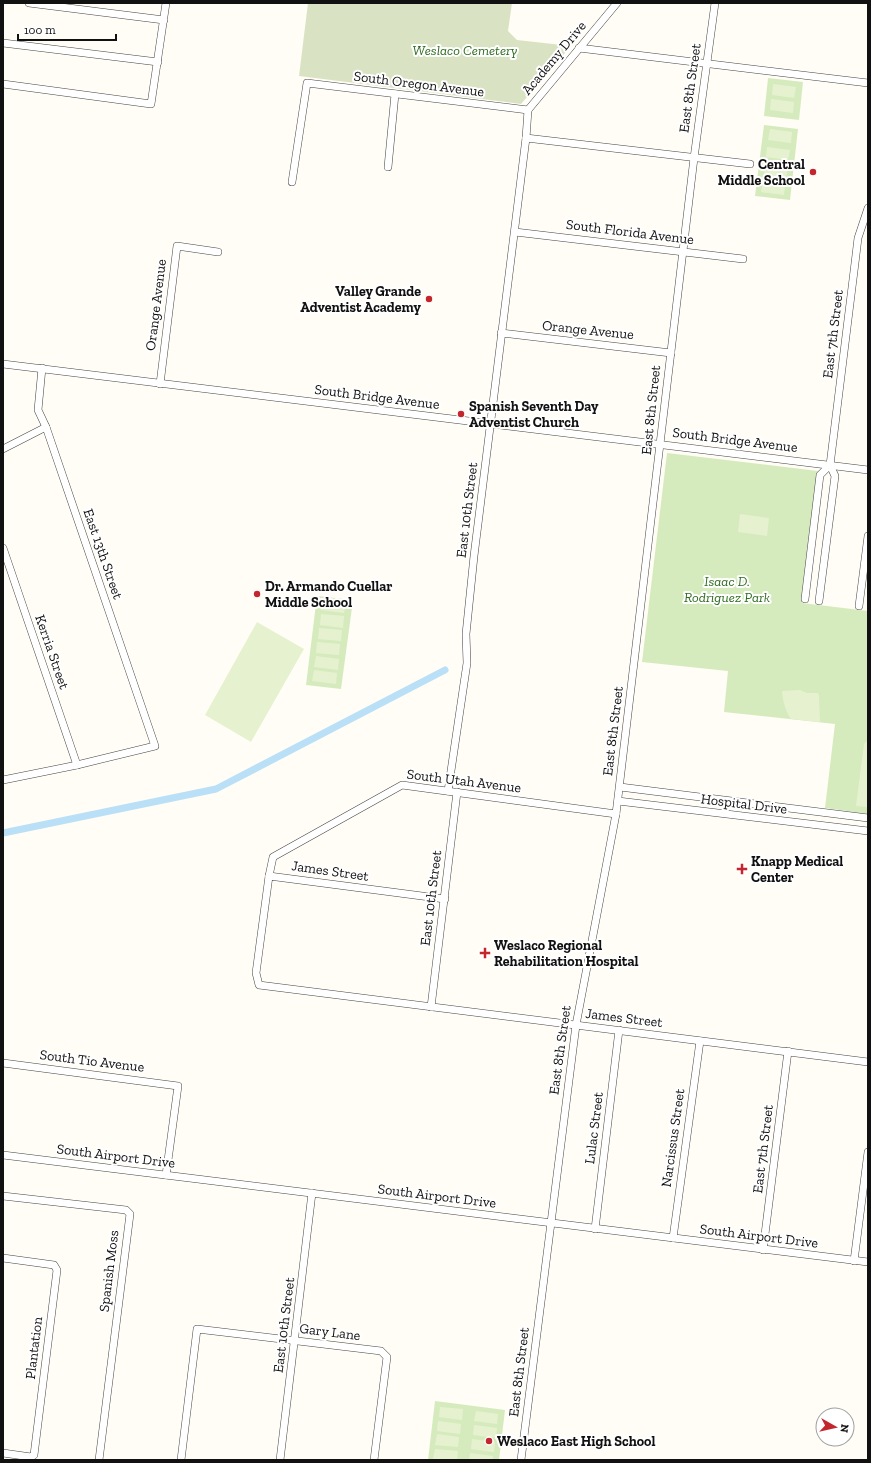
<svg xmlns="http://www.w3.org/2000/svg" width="871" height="1463" font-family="'Zilla Slab',serif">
<rect width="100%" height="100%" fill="#fffdf5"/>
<g fill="#d5ebbd">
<polygon points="768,78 803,82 799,120 764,116"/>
<polygon points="764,125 798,129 790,200 755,196"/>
<polygon points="667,453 818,471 802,603 868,611 868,814 825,808 835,724 724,712 728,671 642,662"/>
<polygon points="317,596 353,600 341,689 306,685"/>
<polygon points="435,1401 505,1410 499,1460 428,1460"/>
</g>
<polygon fill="#d9e3c4" points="308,3 512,3 508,31 517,40 571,46 521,104 299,76"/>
<g fill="#e6f2cf">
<polygon points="773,84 796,87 794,98 772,95"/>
<polygon points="771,99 794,102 793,113 770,110"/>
<polygon points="770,129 792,132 791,143 768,140"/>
<polygon points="767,147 790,150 788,160 766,157"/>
<polygon points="765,164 788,167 786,178 764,175"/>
<polygon points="763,182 785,185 784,195 761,192"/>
<polygon points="740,514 769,518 767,536 738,532"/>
<polygon points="322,599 346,602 344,613 321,610"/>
<polygon points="321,614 344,616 343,628 320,625"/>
<polygon points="257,622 304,649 251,742 205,715"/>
<polygon points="319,628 342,630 341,641 318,639"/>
<polygon points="317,642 340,644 339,655 316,653"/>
<polygon points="316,656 339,659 338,670 314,667"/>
<polygon points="314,670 337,673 336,684 312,681"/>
<path d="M800 690 807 693H818L819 696 820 722 791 719C785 710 783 702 782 691Z"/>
<polygon points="868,740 868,807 856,806 864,744"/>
<polygon points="440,1407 463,1409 462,1420 439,1417"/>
<polygon points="476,1411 498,1414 497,1424 474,1421"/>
<polygon points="438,1421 461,1424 460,1434 437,1431"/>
<polygon points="474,1425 497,1428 496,1438 473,1435"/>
<polygon points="437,1434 459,1437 458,1447 435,1445"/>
<polygon points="472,1439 495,1442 494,1452 471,1449"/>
<polygon points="435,1449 458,1451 457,1460 433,1459"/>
<polygon points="470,1453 493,1456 493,1460 469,1460"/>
</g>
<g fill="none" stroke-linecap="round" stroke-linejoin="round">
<polyline stroke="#b9e0f7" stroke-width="7" points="3,833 216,789 445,670"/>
<g stroke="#444" stroke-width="8">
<g id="minor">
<polyline points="29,3 164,20"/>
<polyline points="3,43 158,62"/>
<polyline points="579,48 868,83"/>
<polyline points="3,84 151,104 166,3"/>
<polyline points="526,138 750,164"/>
<polyline points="388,167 395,94"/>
<polyline points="292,182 307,83 528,110"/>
<polyline points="515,232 743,259"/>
<polyline points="501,333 671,353"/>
<polyline points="3,364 868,470"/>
<polyline points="160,384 177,246 218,252"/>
<polyline points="3,449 46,427"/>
<polyline points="3,548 77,765"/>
<polyline points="805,599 820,475 830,465"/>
<polyline points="819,601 835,476 830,465 855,263 858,238 868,208"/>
<polyline points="859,606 868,536"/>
<polyline points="3,780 77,765 155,746 46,427 38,410 42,368"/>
<polyline points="620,787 868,818"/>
<polyline points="448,791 467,663 466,634 474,556 526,138 528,110 617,3"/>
<polyline points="618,801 868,831"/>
<polyline points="269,876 273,857 402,785 616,814"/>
<polyline points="445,899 269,876 256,973 259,985 868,1062"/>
<polyline points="431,1007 457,792"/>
<polyline points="3,1063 178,1086 166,1175"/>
<polyline points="3,1155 868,1262"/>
<polyline points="3,1196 126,1210 130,1214 99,1460"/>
<polyline points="595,1229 619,1030"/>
<polyline points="673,1238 700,1041"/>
<polyline points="763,1250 788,1051"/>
<polyline points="3,1258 54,1265 57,1270 34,1455 31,1457 3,1453"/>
<polyline points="854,1261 868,1152"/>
<polyline points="181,1460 197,1329 381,1351 387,1357 374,1460"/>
<polyline points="280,1460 312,1193"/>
<polyline points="521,1460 576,1025 616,814 694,158 715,3"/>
</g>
</g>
<use href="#minor" stroke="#fff" stroke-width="7"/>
</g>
<g fill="#c4262e" stroke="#fff" stroke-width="1.5">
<circle cx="813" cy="172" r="4"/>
<circle cx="429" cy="299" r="4"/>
<circle cx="461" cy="414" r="4"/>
<circle cx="257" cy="594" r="4"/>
<path d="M740 863h4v4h4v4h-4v4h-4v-4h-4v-4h4z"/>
<path d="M483 947h4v4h4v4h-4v4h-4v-4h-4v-4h4z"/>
<circle cx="489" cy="1441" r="4"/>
</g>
<g text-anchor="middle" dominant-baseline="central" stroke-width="4" stroke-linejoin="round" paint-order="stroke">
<g font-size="14" font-style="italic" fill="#2f6b1f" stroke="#fff">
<text x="465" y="50">Weslaco Cemetery</text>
<text x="727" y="581">Isaac D.<tspan x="727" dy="16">Rodriguez Park</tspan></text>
</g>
<g font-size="14" fill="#111" stroke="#fff">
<text transform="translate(554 58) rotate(-50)">Academy Drive</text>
<text transform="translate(419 84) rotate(7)">South Oregon Avenue</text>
<text transform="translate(690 88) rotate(-82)">East 8th Street</text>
<text transform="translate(630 232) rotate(7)">South Florida Avenue</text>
<text transform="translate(156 305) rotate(-83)">Orange Avenue</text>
<text transform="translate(588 330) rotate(6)">Orange Avenue</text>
<text transform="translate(833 334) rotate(-83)">East 7th Street</text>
<text transform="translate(377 397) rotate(7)">South Bridge Avenue</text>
<text transform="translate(651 410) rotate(-84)">East 8th Street</text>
<text transform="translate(735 440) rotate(7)">South Bridge Avenue</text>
<text transform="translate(467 510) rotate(-83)">East 10th Street</text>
<text transform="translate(103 554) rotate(71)">East 13th Street</text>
<text transform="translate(52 652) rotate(71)">Kerria Street</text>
<text transform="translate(613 731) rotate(-83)">East 8th Street</text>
<text transform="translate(464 781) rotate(7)">South Utah Avenue</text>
<text transform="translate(744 804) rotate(7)">Hospital Drive</text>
<text transform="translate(330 871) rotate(8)">James Street</text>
<text transform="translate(431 898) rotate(-83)">East 10th Street</text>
<text transform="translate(624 1018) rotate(7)">James Street</text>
<text transform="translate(560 1050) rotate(-82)">East 8th Street</text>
<text transform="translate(92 1061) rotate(7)">South Tio Avenue</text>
<text transform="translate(594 1128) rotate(-83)">Lulac Street</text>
<text transform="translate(673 1138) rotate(-82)">Narcissus Street</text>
<text transform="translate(763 1149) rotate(-83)">East 7th Street</text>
<text transform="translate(116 1156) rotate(7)">South Airport Drive</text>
<text transform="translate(437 1196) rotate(7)">South Airport Drive</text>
<text transform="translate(759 1236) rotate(7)">South Airport Drive</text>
<text transform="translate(109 1271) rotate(-83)">Spanish Moss</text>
<text transform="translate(284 1325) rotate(-83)">East 10th Street</text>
<text transform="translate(330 1332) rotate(7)">Gary Lane</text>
<text transform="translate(34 1348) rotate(-83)">Plantation</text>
<text transform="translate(519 1372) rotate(-83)">East 8th Street</text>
</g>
<g font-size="14" font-weight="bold" fill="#111" stroke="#fff" text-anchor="start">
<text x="805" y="164" text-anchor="end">Central<tspan x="805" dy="16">Middle School</tspan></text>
<text x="421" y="291" text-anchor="end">Valley Grande<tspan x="421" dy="16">Adventist Academy</tspan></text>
<text x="469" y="406">Spanish Seventh Day<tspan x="469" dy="16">Adventist Church</tspan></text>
<text x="265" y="586">Dr. Armando Cuellar<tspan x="265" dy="16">Middle School</tspan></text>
<text x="751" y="861">Knapp Medical<tspan x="751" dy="16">Center</tspan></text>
<text x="494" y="945">Weslaco Regional<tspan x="494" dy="16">Rehabilitation Hospital</tspan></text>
<text x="497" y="1441">Weslaco East High School</text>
</g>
</g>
<rect width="871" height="1463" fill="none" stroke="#111111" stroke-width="8"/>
<g transform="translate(835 1427) rotate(98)"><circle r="19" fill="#ffffff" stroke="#a0a0a0"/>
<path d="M0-3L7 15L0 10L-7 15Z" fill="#c4262e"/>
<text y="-6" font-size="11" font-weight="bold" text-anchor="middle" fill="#111111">N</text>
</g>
<path d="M18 34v6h98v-6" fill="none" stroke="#111111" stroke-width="2"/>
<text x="24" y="34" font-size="12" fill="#111111" stroke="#ffffff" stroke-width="3" paint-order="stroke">100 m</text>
</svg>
